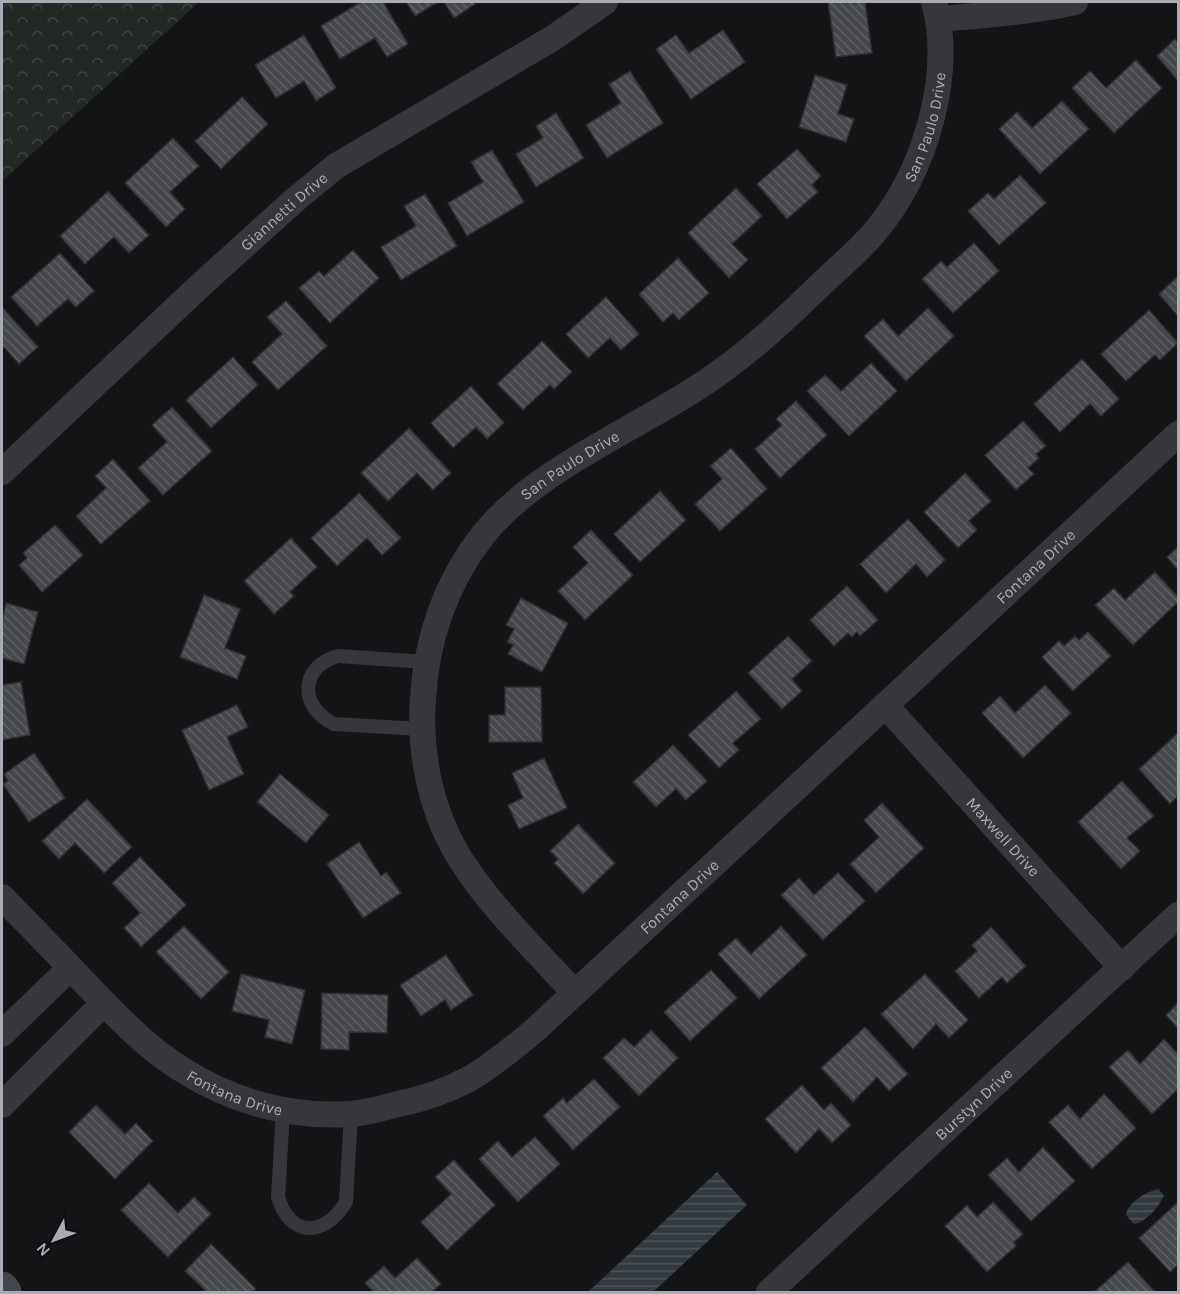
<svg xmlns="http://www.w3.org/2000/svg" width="1180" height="1294" font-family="Karla,sans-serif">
<defs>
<pattern id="forest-crowns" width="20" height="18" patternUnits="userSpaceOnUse" patternTransform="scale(1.5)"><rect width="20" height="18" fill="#222823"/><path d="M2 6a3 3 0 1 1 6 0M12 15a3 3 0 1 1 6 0" fill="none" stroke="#3f4441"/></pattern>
<pattern id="water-rules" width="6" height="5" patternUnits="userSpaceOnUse" patternTransform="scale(1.5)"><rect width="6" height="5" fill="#323a40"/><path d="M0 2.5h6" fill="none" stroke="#4d5459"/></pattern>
<pattern id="building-back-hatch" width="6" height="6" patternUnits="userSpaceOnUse" patternTransform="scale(1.5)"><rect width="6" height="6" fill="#47484c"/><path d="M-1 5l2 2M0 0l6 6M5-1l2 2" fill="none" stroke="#5f6064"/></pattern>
</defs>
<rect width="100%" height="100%" fill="#151517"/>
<polygon fill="url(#forest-crowns)" points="2,2 199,2 2,181"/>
<g fill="url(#water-rules)">
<polygon points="717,1172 747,1205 653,1292 588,1292"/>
<path d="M1158 1189 1164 1195C1160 1206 1146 1222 1134 1224L1126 1215C1128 1202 1146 1192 1158 1189Z"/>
</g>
<g fill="url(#building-back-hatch)" stroke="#2f2f32" stroke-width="1.5">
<polygon points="361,2 383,2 408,44 387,57 375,38 340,59 321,26"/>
<polygon points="406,2 438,2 415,16"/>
<polygon points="444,2 474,2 475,4 454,18"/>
<polygon points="828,2 865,2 872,53 836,57"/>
<polygon points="723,30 745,62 691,99 656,49 676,35 689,53"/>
<polygon points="304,35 336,88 316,101 304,81 276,98 255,65"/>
<polygon points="1175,39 1178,43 1178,81 1157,56"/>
<polygon points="1136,60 1162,88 1114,133 1072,88 1090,71 1106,88"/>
<polygon points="630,71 663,123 607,158 586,125 621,103 609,84"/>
<polygon points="815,75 847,85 838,114 854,119 846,142 799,127"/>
<polygon points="242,97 268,124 221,169 195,141"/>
<polygon points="1062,101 1089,129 1040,174 999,129 1017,112 1032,128"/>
<polygon points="556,113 584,158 536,187 516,154 543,138 536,126"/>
<polygon points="173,138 199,166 170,192 185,209 166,227 125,183"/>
<polygon points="797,149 821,176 812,185 818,192 787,219 757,184"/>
<polygon points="492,150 524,202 467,236 448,203 483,182 471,162"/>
<polygon points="1020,175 1046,203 999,245 968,211 988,193 994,199"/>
<polygon points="736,188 762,216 732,244 748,260 729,278 688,233"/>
<polygon points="108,191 149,235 129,253 114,237 85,264 60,236"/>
<polygon points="425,194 457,246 401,280 381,247 416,226 404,206"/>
<polygon points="974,243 999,271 953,313 922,279 941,261 947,267"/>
<polygon points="353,250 379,278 330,323 299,288 319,271 324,276"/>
<polygon points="60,253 94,291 76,307 68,299 37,326 11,297"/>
<polygon points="678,258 709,293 679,320 673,313 663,322 639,294"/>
<polygon points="1178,276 1178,316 1159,294"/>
<polygon points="606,297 639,334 621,350 610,338 588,358 566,334"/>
<polygon points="286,301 327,346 278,390 252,362 282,334 267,317"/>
<polygon points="2,307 38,347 19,364 4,347 2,349"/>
<polygon points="928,308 954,336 906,381 864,336 883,319 898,336"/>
<polygon points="1149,310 1178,343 1160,360 1155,355 1126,381 1101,354"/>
<polygon points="542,341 572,372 554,389 550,385 523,410 497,384"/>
<polygon points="233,357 258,385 211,428 186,400"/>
<polygon points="1082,359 1119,399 1101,416 1090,404 1060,432 1034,404"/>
<polygon points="871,363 897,391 849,436 807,391 825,375 841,391"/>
<polygon points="471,386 504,423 487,439 476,427 453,448 431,423"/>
<polygon points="796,401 827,435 780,478 755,449 782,425 776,419"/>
<polygon points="172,407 212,451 163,495 138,468 167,442 152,425"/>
<polygon points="1023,421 1046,446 1036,454 1039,458 1028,468 1034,474 1016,490 985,455"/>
<polygon points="409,428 451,473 433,490 417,473 388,501 361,473"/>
<polygon points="731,448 767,489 720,531 695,504 722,479 710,466"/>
<polygon points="113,459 150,501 101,544 76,516 106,488 95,476"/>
<polygon points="965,473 991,501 969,521 977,530 958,548 924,512"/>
<polygon points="660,491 686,520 640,562 614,534"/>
<polygon points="359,493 401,538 382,555 367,538 337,566 311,538"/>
<polygon points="908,519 945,560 927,577 916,564 886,593 860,564"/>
<polygon points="55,525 83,555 42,592 19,565 27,558 23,553"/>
<polygon points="591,530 633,575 585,620 558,591 588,563 573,547"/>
<polygon points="291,538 317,567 290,592 294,596 274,614 244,581"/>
<polygon points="1178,547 1178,570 1167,557"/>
<polygon points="1155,572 1178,597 1178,602 1133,645 1095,605 1114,588 1125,600"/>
<polygon points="847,586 878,620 860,636 857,632 852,637 848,633 834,646 810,620"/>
<polygon points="204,595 240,609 225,648 246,656 237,679 180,657"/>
<polygon points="521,598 568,623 542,672 508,654 513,645 507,642 514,629 506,625"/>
<polygon points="6,603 38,612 24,664 2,658 2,621"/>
<polygon points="1088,632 1111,656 1073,691 1042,657 1059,641 1064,646 1075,636 1079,640"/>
<polygon points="788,636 812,661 792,679 802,691 782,709 748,673"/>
<polygon points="21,682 30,735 2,740 2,685"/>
<polygon points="1045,685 1071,713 1023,758 982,713 1000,696 1015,713"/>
<polygon points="505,687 541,687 542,742 489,742 489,715 505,715"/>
<polygon points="736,691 761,719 733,743 739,750 719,768 688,735"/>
<polygon points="237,705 248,727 227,737 244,774 209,790 182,730"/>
<polygon points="1178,733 1178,796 1170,804 1139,769"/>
<polygon points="673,745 707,781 686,800 676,789 656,807 633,782"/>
<polygon points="34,753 65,798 29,822 3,784 8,781 4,774"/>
<polygon points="544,758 567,808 519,829 508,805 523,798 512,773"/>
<polygon points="280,774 329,815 306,843 257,802"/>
<polygon points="1122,781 1154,816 1127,838 1140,851 1121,869 1078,822"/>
<polygon points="87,799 132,847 104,873 75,843 59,859 42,841"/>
<polygon points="882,803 924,848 876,893 850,864 879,837 864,820"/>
<polygon points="578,824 615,863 583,894 554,863 558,859 550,851"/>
<polygon points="359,842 381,876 386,872 401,893 363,918 327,864"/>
<polygon points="140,857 186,905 141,947 124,928 140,913 112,883"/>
<polygon points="838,873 865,901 823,940 781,895 799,878 814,895"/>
<polygon points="184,926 229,972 201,999 156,952"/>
<polygon points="781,926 807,955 759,999 718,954 736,938 751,954"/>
<polygon points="991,927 1026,966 1007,983 1002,977 979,998 955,971 977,951 972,945"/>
<polygon points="446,955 473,995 451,1010 445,1000 421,1016 400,985"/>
<polygon points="711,970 737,998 690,1041 664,1012"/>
<polygon points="241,974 305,990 292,1044 265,1037 269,1020 232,1011"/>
<polygon points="925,974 968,1020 949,1038 936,1024 913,1049 881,1014"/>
<polygon points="322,993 388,995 387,1033 349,1032 349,1050 321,1049"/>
<polygon points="1178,1003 1178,1029 1166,1015"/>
<polygon points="865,1027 908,1074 889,1091 877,1077 853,1102 821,1068"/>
<polygon points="651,1030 678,1058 639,1096 603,1058 624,1038 634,1047"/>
<polygon points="1164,1039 1178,1054 1178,1089 1152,1114 1109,1067 1128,1050 1140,1064"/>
<polygon points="594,1079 620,1107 573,1150 543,1116 563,1098 567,1103"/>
<polygon points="802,1085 824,1110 831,1103 851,1125 832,1143 819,1129 796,1153 765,1119"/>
<polygon points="1104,1094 1136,1128 1092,1169 1049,1122 1068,1105 1080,1119"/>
<polygon points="96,1105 125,1134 136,1123 153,1141 115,1179 69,1132"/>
<polygon points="535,1137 560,1164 518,1202 479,1159 498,1141 512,1157"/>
<polygon points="1043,1147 1075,1181 1031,1221 988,1175 1007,1158 1019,1172"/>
<polygon points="454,1160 495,1205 447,1250 421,1222 451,1194 435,1177"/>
<polygon points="149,1183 178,1213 194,1197 211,1214 168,1257 121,1210"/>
<polygon points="993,1202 1023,1234 1014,1242 1016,1246 987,1272 945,1226 967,1205 977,1217"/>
<polygon points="1178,1202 1178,1265 1170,1272 1139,1238"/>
<polygon points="211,1244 256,1289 252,1292 207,1292 185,1271"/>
<polygon points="417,1258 441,1284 432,1292 374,1292 365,1283 384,1266 395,1278"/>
<polygon points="1128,1262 1155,1292 1094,1292"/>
</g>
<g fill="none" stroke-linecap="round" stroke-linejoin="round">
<g stroke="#37373b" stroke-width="14">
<path d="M421 729 334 724C299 707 299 667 338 656L426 662"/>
<path d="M283 1111 278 1197C290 1238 325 1237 346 1202L351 1114"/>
</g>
<g stroke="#37373b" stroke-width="26">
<path d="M939 19C985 15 1030 12 1075 2"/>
<path id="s1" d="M2 472 205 281 296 199 336 166 553 38 605 2"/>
<path id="s2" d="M885 705 1122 968"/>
<path id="s3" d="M2 897C29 925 57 953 84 982 114 1013 144 1046 181 1069 231 1101 290 1118 350 1114 364 1113 380 1109 394 1105 420 1100 447 1091 471 1078 494 1064 515 1047 536 1029L1178 434"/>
<path id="s4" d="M575 993C536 951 485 901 456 852 430 807 419 751 423 699 426 640 446 582 483 535 531 474 626 433 692 391 737 363 776 328 814 291 835 270 860 251 878 228 925 170 954 75 934 2"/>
<polyline points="2,1034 70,968"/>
<polyline points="2,1105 104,1003"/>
<path id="s5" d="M769 1292 1178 915"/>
</g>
<polyline stroke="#45464b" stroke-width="33" points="2,1288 5,1292"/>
</g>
<g text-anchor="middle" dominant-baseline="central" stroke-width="6" stroke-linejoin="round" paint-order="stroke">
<g font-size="16" fill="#a9acb5" stroke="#101012">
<text stroke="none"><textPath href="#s4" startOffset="1137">San Paulo Drive</textPath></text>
<text stroke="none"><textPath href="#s1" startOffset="384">Giannetti Drive</textPath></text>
<text stroke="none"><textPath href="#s4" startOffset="633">San Paulo Drive</textPath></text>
<text stroke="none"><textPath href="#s3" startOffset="1316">Fontana Drive</textPath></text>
<text stroke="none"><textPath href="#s2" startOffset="177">Maxwell Drive</textPath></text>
<text stroke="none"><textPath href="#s3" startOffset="830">Fontana Drive</textPath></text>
<text stroke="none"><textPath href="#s3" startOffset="308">Fontana Drive</textPath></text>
<text stroke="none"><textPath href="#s5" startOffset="278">Burstyn Drive</textPath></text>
</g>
</g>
<rect width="1180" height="1294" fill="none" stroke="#a9acb5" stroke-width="6"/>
<g transform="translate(54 1240) rotate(229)" stroke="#101012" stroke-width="4.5" paint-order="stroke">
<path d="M0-4.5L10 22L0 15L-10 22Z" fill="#a9acb5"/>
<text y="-9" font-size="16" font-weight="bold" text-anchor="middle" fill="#a9acb5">N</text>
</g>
</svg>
